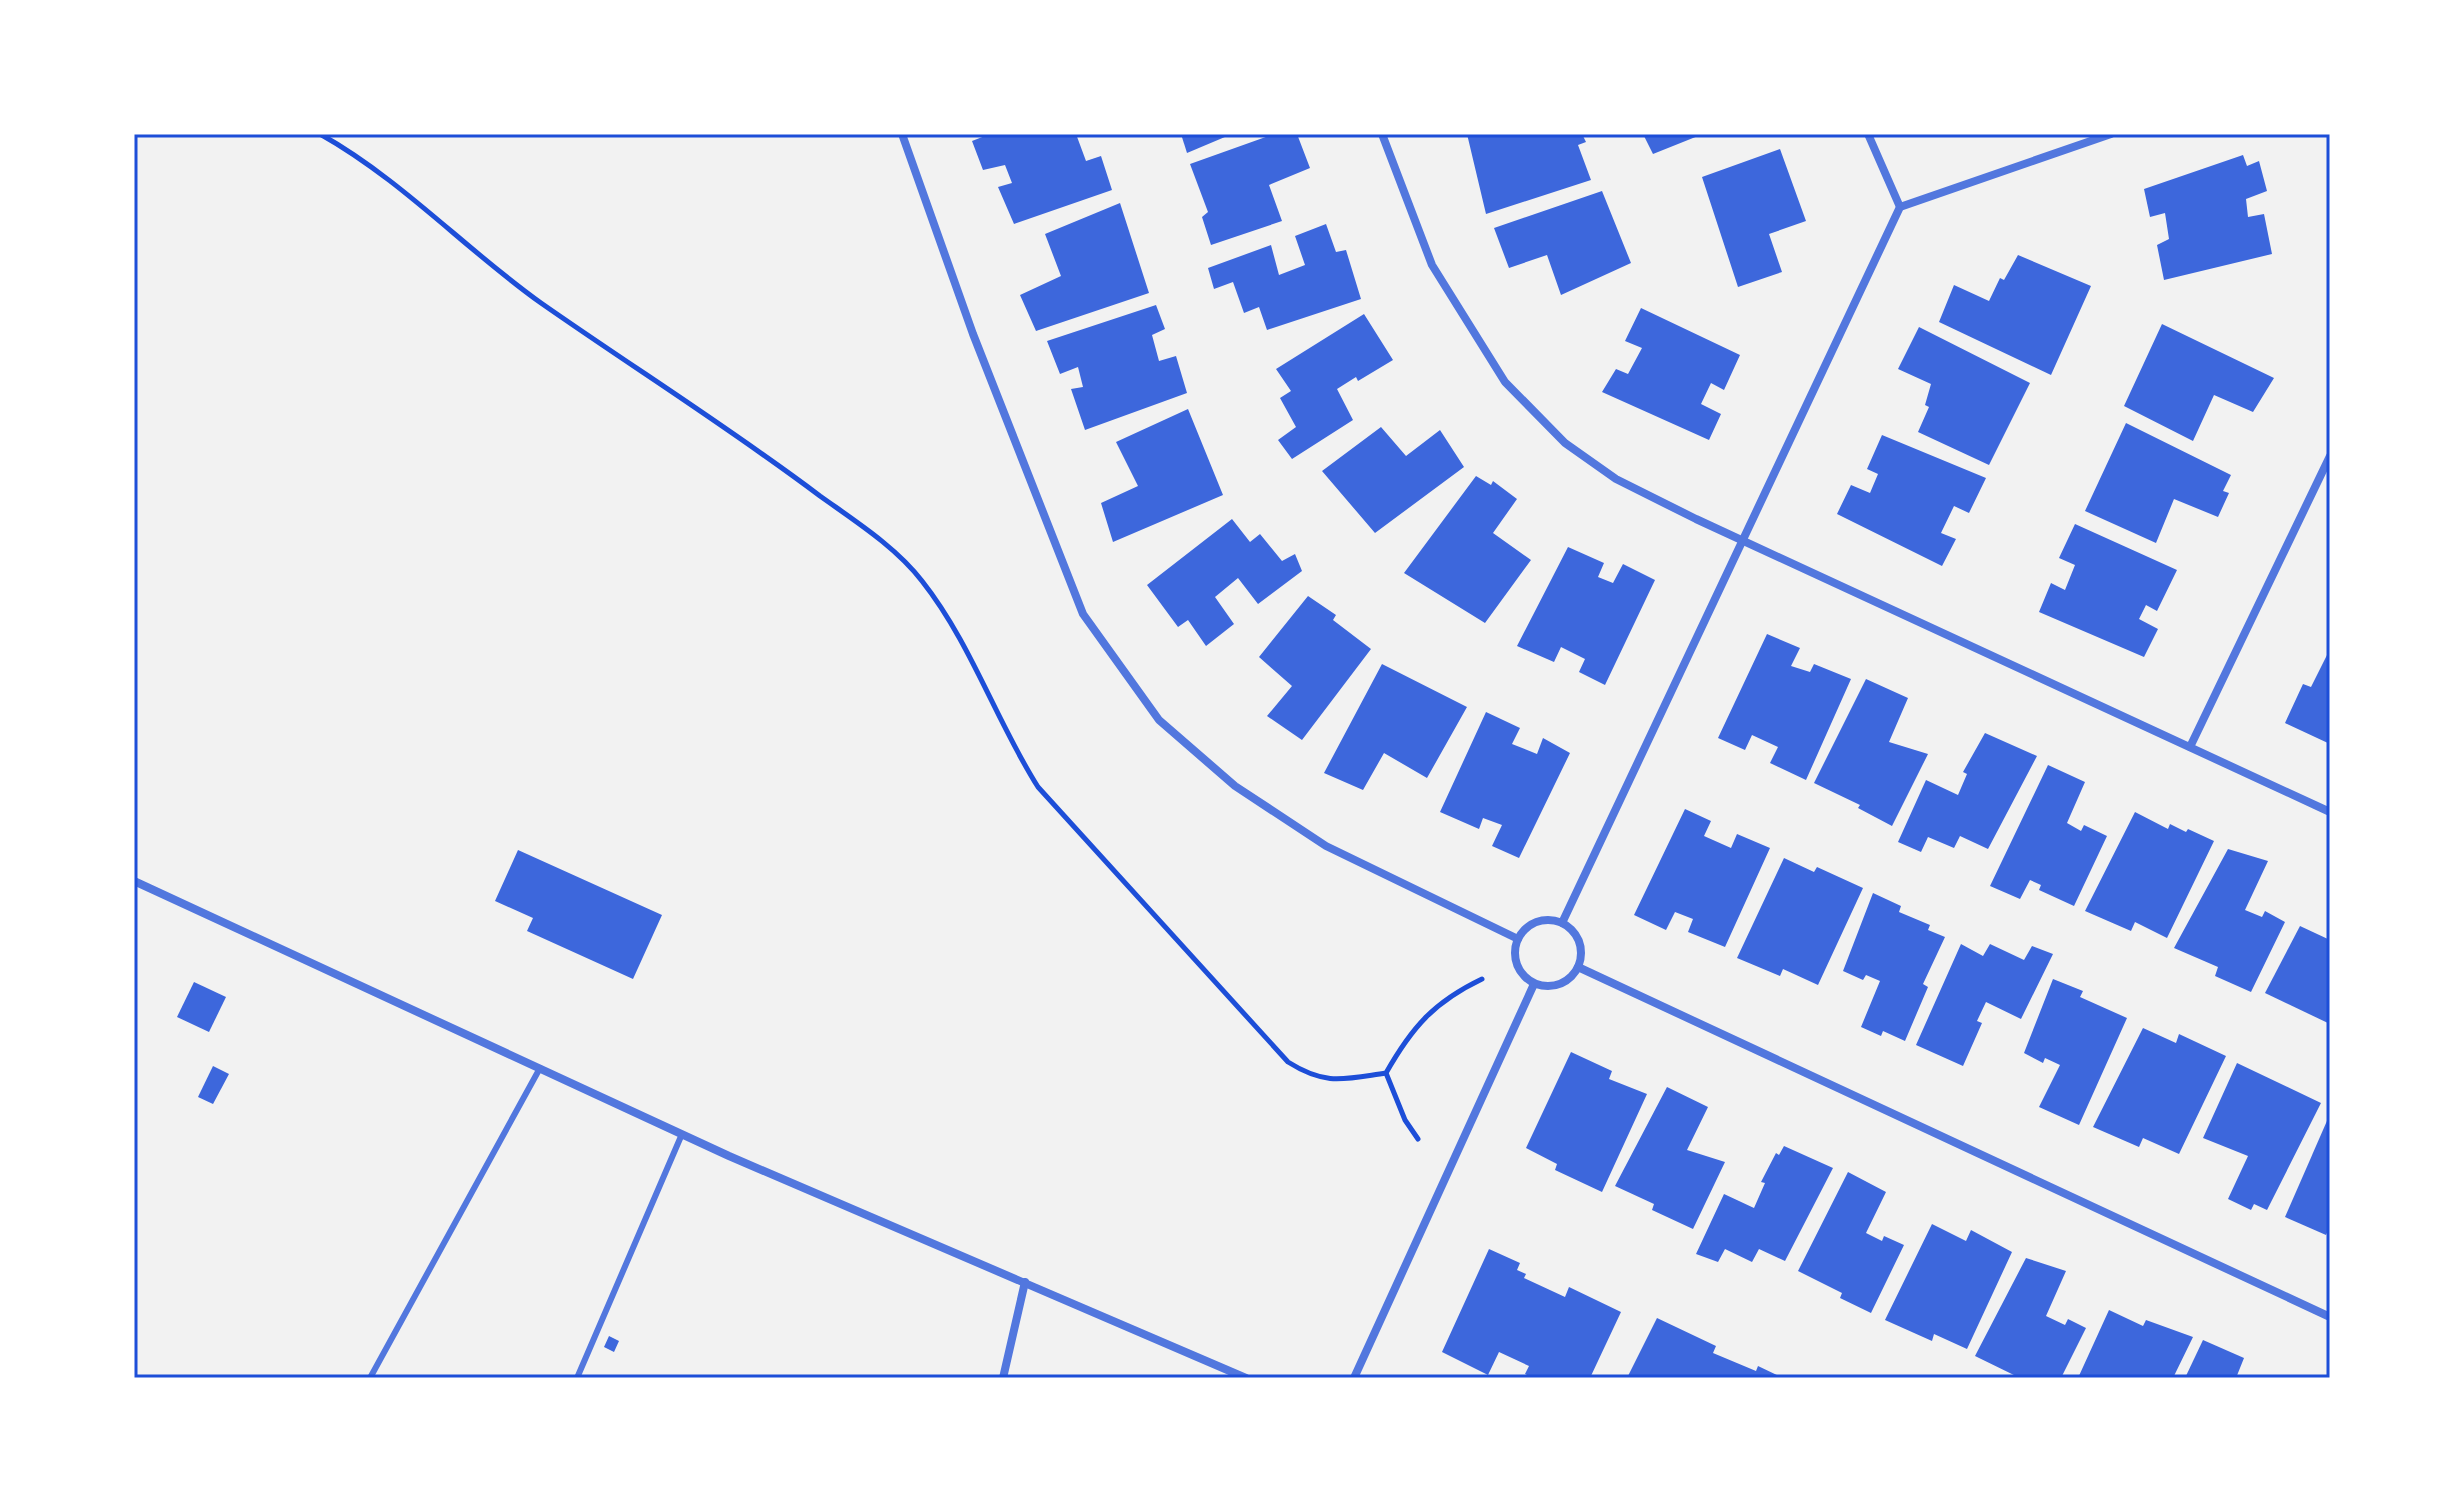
<svg xmlns="http://www.w3.org/2000/svg" width="2464" height="1512" font-family="'PT Sans Narrow',sans-serif">
<rect width="100%" height="100%" fill="#f2f2f2"/>
<g fill="#3d67dc">
<polygon points="990,134 1076,134 1086,161 1101,156 1112,190 1014,224 998,187 1012,183 1005,165 983,170 972,141"/>
<polygon points="1181,134 1232,134 1187,153"/>
<polygon points="1274,134 1297,134 1310,168 1269,185 1282,221 1211,245 1202,217 1208,212 1190,164"/>
<polygon points="1467,134 1582,134 1586,142 1578,145 1591,180 1486,214"/>
<polygon points="1643,134 1703,134 1653,154"/>
<polygon points="1780,149 1806,221 1769,234 1782,272 1738,287 1702,177"/>
<polygon points="2243,155 2247,166 2259,161 2267,191 2246,199 2248,217 2264,214 2272,254 2164,280 2157,245 2169,239 2165,213 2150,217 2144,189"/>
<polygon points="1602,191 1631,263 1561,295 1547,255 1509,268 1494,228"/>
<polygon points="1120,203 1149,293 1036,331 1020,295 1061,276 1045,234"/>
<polygon points="1326,224 1336,252 1346,250 1361,299 1267,330 1259,307 1244,313 1233,282 1214,289 1208,268 1271,245 1279,275 1305,265 1295,236"/>
<polygon points="2018,255 2091,286 2051,375 1939,322 1954,285 1989,301 2000,278 2004,280"/>
<polygon points="1156,305 1165,329 1152,335 1159,361 1176,356 1187,393 1085,430 1071,389 1083,387 1078,367 1060,374 1047,341"/>
<polygon points="1641,308 1740,355 1724,390 1711,383 1701,404 1721,414 1709,440 1602,392 1616,369 1628,374 1642,348 1625,341"/>
<polygon points="1364,314 1393,360 1358,381 1356,377 1337,389 1353,420 1292,459 1278,440 1296,427 1280,398 1291,391 1276,369"/>
<polygon points="2162,324 2274,378 2253,412 2214,395 2193,441 2124,406"/>
<polygon points="1919,327 2030,383 1989,465 1918,432 1929,407 1925,405 1931,384 1898,369"/>
<polygon points="1188,409 1223,495 1113,542 1101,503 1138,486 1116,442"/>
<polygon points="2126,423 2231,475 2223,491 2229,493 2218,517 2174,499 2156,543 2085,511"/>
<polygon points="1381,427 1406,456 1440,430 1464,467 1375,533 1322,471"/>
<polygon points="1882,435 1986,478 1969,513 1954,506 1941,533 1956,539 1942,566 1837,514 1851,485 1870,493 1878,474 1867,469"/>
<polygon points="1476,476 1491,485 1493,481 1517,499 1493,533 1531,560 1485,623 1404,573"/>
<polygon points="1232,519 1250,542 1260,534 1282,561 1295,554 1302,571 1258,604 1238,578 1215,597 1234,624 1206,646 1188,620 1178,627 1147,585"/>
<polygon points="2075,524 2177,570 2157,611 2146,605 2139,619 2158,629 2144,657 2039,612 2051,583 2065,590 2075,565 2059,558"/>
<polygon points="1568,547 1604,563 1598,577 1613,583 1623,564 1655,580 1605,685 1579,672 1585,659 1561,647 1554,662 1517,646"/>
<polygon points="1308,596 1336,615 1333,620 1371,649 1302,740 1267,716 1292,686 1259,657"/>
<polygon points="1767,634 1800,648 1791,666 1810,672 1814,664 1851,679 1806,780 1770,763 1778,747 1752,735 1745,750 1718,738"/>
<polygon points="2330,649 2330,744 2285,723 2303,684 2311,687"/>
<polygon points="1382,664 1467,707 1427,778 1384,753 1363,790 1324,773"/>
<polygon points="1866,679 1908,698 1889,742 1928,754 1892,826 1858,808 1860,805 1814,783"/>
<polygon points="1486,712 1520,728 1512,744 1537,754 1543,738 1570,753 1519,858 1492,846 1502,825 1483,818 1479,829 1440,812"/>
<polygon points="1985,733 2037,756 1988,849 1960,836 1954,848 1928,837 1921,852 1898,842 1926,780 1958,795 1967,774 1963,772"/>
<polygon points="2048,765 2085,782 2067,823 2081,831 2084,825 2107,836 2074,906 2039,890 2041,885 2030,880 2020,899 1990,886"/>
<polygon points="1685,809 1711,821 1704,836 1731,848 1737,834 1770,848 1725,947 1688,932 1693,919 1675,912 1666,930 1634,915"/>
<polygon points="2135,812 2168,829 2170,824 2186,832 2188,829 2214,841 2167,938 2135,922 2131,931 2085,911"/>
<polygon points="2228,849 2268,861 2245,910 2262,917 2265,911 2285,922 2251,992 2215,976 2218,967 2174,948"/>
<polygon points="518,850 662,915 633,979 527,931 533,918 495,901"/>
<polygon points="1784,858 1814,872 1817,867 1863,888 1818,985 1783,969 1780,976 1737,958"/>
<polygon points="1873,893 1901,906 1899,912 1930,925 1928,930 1945,937 1923,984 1928,987 1905,1041 1883,1031 1881,1036 1861,1027 1880,981 1866,975 1863,980 1843,971"/>
<polygon points="2300,926 2330,940 2330,1024 2265,993"/>
<polygon points="1961,944 1983,956 1990,944 2024,960 2032,946 2053,954 2021,1019 1986,1002 1977,1021 1982,1023 1963,1066 1916,1045"/>
<polygon points="2053,979 2083,991 2080,997 2127,1018 2079,1125 2039,1107 2060,1065 2045,1058 2043,1063 2024,1053"/>
<polygon points="194,982 226,997 209,1032 177,1017"/>
<polygon points="2143,1028 2176,1043 2179,1034 2226,1056 2179,1154 2143,1138 2139,1147 2093,1127"/>
<polygon points="1571,1052 1612,1071 1609,1079 1647,1094 1602,1192 1555,1170 1557,1164 1526,1148"/>
<polygon points="2237,1063 2321,1103 2267,1210 2254,1204 2251,1210 2228,1199 2248,1156 2203,1138"/>
<polygon points="213,1066 229,1074 213,1104 198,1097"/>
<polygon points="1667,1087 1708,1107 1687,1150 1725,1162 1693,1229 1652,1210 1654,1204 1615,1186"/>
<polygon points="2330,1114 2330,1226 2326,1235 2285,1217"/>
<polygon points="1784,1146 1833,1168 1785,1261 1759,1249 1752,1262 1725,1249 1718,1262 1696,1254 1724,1194 1754,1208 1765,1183 1761,1182 1776,1153 1779,1155"/>
<polygon points="1848,1172 1886,1192 1866,1233 1882,1241 1884,1236 1904,1245 1871,1313 1840,1298 1842,1293 1798,1271"/>
<polygon points="1932,1224 1966,1241 1971,1230 2012,1252 1967,1349 1934,1334 1932,1341 1885,1320"/>
<polygon points="1489,1249 1520,1263 1517,1270 1526,1274 1524,1278 1565,1297 1569,1287 1621,1312 1590,1378 1533,1378 1525,1374 1529,1366 1499,1352 1488,1375 1442,1352"/>
<polygon points="2026,1258 2066,1271 2046,1316 2065,1325 2068,1319 2086,1328 2061,1378 2020,1378 1975,1356"/>
<polygon points="2109,1310 2143,1326 2146,1320 2193,1337 2173,1378 2078,1378"/>
<polygon points="1657,1318 1716,1346 1713,1353 1756,1371 1758,1366 1783,1378 1627,1378"/>
<polygon points="609,1336 619,1341 614,1352 604,1347"/>
<polygon points="2203,1340 2244,1358 2236,1378 2185,1378"/>
</g>
<g fill="none" stroke-linecap="round" stroke-linejoin="round">
<g stroke="#1d4ed8" stroke-width="5">
<path d="M320 134C402 180 465 249 541 303 634 368 730 428 820 496 855 521 896 547 922 581 971 643 996 721 1038 787L1288 1062C1326 1086 1344 1079 1386 1073 1412 1027 1434 1002 1482 979"/>
<polyline points="1386,1073 1405,1120 1418,1139"/>
</g>
<g stroke="#5277de" stroke-width="6">
<polyline points="370,1378 540,1068"/>
<polyline points="577,1378 682,1134"/>
</g>
<g stroke="#5277de" stroke-width="8">
<polyline points="902,134 973,334 1083,614 1159,720 1235,786 1326,846 1518,939"/>
<polyline points="1382,134 1432,265 1505,382 1565,443 1616,479 1696,519 2330,812"/>
<polyline points="1868,134 1900,207"/>
<polyline points="2190,747 2330,456"/>
<polyline points="134,881 729,1156 1246,1378"/>
<circle cx="1548" cy="953" r="33"/>
<polyline points="1562,923 1900,207 2111,134"/>
<polyline points="1578,967 2330,1317"/>
<polyline points="1003,1378 1025,1282"/>
<polyline points="1354,1378 1534,984"/>
</g>
</g>
<rect width="2464" height="1512" fill="none" stroke="#ffffff" stroke-width="272"/>
<rect x="136" y="136" width="2192" height="1240" fill="none" stroke="#1d4ed8" stroke-width="3"/>
</svg>
